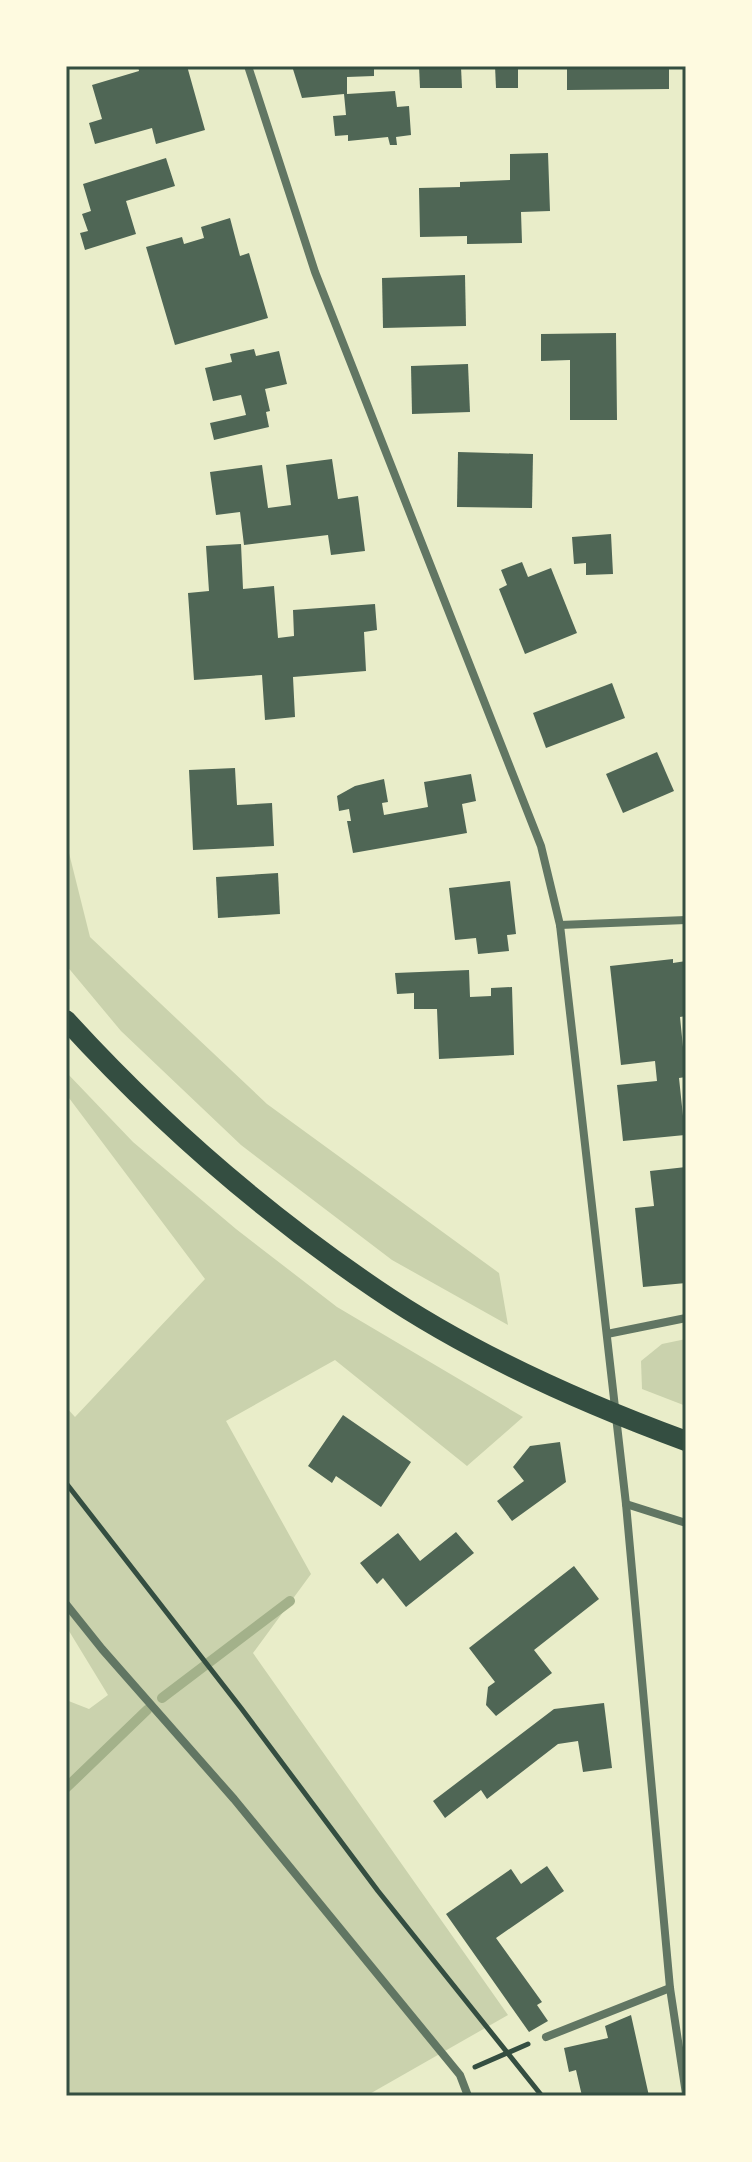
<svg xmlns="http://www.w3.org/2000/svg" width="752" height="2162" font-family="'Exo 2',sans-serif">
<rect width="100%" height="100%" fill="#e9edc9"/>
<g fill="#cad2ad">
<polygon points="66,841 90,937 267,1104 499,1273 508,1325 392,1260 241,1145 121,1031 66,965"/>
<polygon points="66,1072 133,1142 236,1229 337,1307 523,1417 467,1466 335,1360 226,1421 311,1574 253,1653 508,2015 366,2096 66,2096 66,1700 89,1709 108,1695 69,1631 66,1630 66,1407 75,1417 205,1279 66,1094"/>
<polygon points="686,1339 686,1406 642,1389 641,1361 662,1344"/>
</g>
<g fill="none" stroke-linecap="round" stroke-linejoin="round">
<g stroke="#a3b18a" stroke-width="10">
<polyline points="162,1698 290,1601"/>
<polyline points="66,1788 147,1710"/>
</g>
</g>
<g fill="#4f6655">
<polygon points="138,66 187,66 205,130 156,144 152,128 95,144 89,123 102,119 92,85 139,71"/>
<polygon points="292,66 374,66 374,76 347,77 347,94 395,91 397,107 409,106 411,135 396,137 397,145 390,145 388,137 348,141 348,135 335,136 333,116 346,115 344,94 302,98"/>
<polygon points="419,66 461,67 462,88 420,88"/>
<polygon points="495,66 518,66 518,88 496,88"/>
<polygon points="567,66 669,66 669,89 567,90"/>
<polygon points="548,153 550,211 521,212 522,243 467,244 467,236 420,237 419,188 460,187 460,182 510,180 510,154"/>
<polygon points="166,158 175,186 126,201 136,234 85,250 80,233 88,231 82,214 91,211 83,184"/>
<polygon points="230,218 240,256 249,253 268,318 175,345 146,247 182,237 184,244 204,238 201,227"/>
<polygon points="465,275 466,326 383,328 382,278"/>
<polygon points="616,333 617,420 570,420 570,360 541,361 541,334"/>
<polygon points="254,349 256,356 279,351 287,384 265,389 270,411 266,412 269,427 214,440 210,423 246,415 241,395 213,401 205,368 232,362 230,354"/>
<polygon points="468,364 470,412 412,414 411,366"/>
<polygon points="458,452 533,454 532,508 457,507"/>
<polygon points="332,459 338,499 358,496 365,551 331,555 328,535 244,545 240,512 216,515 210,472 262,465 268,508 291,505 286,465"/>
<polygon points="611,534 613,574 586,575 586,563 574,564 572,537"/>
<polygon points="241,544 243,589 274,586 278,638 294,636 293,610 375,604 377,630 364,632 366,671 293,677 295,717 265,720 262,675 194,680 188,593 209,591 206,546"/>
<polygon points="522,562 528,577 551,568 577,633 525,654 499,589 507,585 501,570"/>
<polygon points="612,683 625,718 546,748 533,713"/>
<polygon points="657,752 674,791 623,813 606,774"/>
<polygon points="235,768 237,805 272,803 274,846 193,850 189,770"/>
<polygon points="471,774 476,801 462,804 467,833 353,853 347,821 351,821 349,809 339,811 337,796 355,786 384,779 388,802 382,803 384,815 428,807 424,782"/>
<polygon points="278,873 280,914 218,918 216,877"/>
<polygon points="510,881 516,934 507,935 509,951 478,954 476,938 455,940 449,888"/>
<polygon points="673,959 673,963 686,961 686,1016 680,1017 686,1077 679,1078 685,1135 623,1141 617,1085 657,1081 655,1061 621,1065 610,966"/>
<polygon points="469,970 470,997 491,996 491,988 512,987 514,1055 439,1059 437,1009 414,1009 414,993 397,994 395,973"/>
<polygon points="686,1167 686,1283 643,1287 635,1208 654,1206 650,1171"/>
<polygon points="343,1415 411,1462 381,1507 336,1476 332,1483 308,1466"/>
<polygon points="560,1442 566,1482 512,1521 497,1501 524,1481 513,1467 530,1446"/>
<polygon points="456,1532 474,1553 406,1607 383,1578 377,1584 360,1563 398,1533 420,1561"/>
<polygon points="574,1566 599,1599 534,1650 552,1673 496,1716 486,1705 488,1687 495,1682 469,1648"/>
<polygon points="604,1703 612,1768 583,1772 578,1741 558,1744 487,1799 481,1790 445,1818 433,1801 554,1709"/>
<polygon points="547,1866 564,1891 496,1938 542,2002 537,2005 548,2021 529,2032 446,1914 511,1869 521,1884"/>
<polygon points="631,2015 649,2096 582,2096 576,2070 569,2072 564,2048 608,2038 605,2026"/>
</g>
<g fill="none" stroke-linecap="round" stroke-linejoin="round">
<g stroke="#344e41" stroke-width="5">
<polyline points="66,1483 241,1708 378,1891 542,2096"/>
<polyline points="475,2067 528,2044"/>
</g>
<g stroke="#617663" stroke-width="8">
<polyline points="248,66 315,272 541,846 560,925 626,1504 670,1988 686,2094"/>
<polyline points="560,925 686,920"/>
<polyline points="607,1334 686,1318"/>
<polyline points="626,1504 686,1523"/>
<polyline points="66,1604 102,1649 234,1799 460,2075 468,2096"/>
<polyline points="546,2037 670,1988"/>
</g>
<path stroke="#344e41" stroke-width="20" d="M66 1020C160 1123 261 1211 376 1289 470 1353 580 1402 686 1441"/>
</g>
<rect width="752" height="2162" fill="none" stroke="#fefae0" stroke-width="136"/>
<rect x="68" y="68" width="616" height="2026" fill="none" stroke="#344e41" stroke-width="3"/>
</svg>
